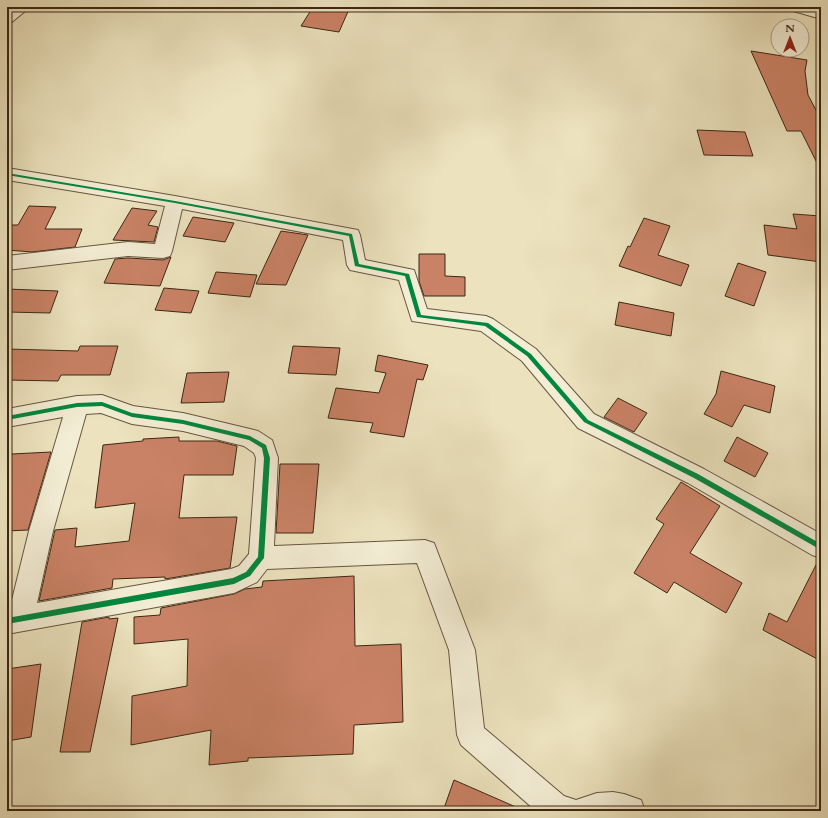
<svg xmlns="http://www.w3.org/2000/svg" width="828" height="818" font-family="Cardo,serif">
<rect width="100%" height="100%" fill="#ece3be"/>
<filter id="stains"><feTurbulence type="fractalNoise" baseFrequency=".005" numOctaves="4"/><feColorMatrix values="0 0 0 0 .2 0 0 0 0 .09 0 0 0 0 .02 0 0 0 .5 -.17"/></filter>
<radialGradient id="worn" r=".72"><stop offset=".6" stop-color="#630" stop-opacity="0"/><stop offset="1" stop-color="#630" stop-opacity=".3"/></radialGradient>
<g fill="#ca8266" stroke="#3c2714">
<polygon points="313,7 350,7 339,32 301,26"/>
<polygon points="751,51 807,60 805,71 808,95 817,112 821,112 821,171 801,131 787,131"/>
<polygon points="697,130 745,132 753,156 704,155"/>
<polygon points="29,206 56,207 45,229 82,229 75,247 32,252 7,250 7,225 18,225"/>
<polygon points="132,208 157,211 148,225 158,227 154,242 113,240"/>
<polygon points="793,214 821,216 821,262 768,255 764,225 797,229"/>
<polygon points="193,217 234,223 225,242 183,236"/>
<polygon points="644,218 670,226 658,255 689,265 681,286 619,266 628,246 630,247"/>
<polygon points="281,231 308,235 286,285 256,284"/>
<polygon points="419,254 445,254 445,276 465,277 465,296 424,296 419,281"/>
<polygon points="171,257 160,286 104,283 115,259 128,258 163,260"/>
<polygon points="738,263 766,272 754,306 725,296"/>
<polygon points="216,272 257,275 250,297 208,293"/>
<polygon points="164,288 199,291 191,313 155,310"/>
<polygon points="7,289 58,291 50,313 7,312"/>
<polygon points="619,302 674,313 671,336 615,325"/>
<polygon points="80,346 118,346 110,375 61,375 58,381 7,380 7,349 78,351"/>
<polygon points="293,346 340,348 336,375 288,373"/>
<polygon points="378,355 428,365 423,380 417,379 404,437 370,432 373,423 328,418 336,388 379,393 386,373 375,371"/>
<polygon points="721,371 775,386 770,413 744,405 732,427 704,414 716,394"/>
<polygon points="229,372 224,402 181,403 187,373"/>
<polygon points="618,398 647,413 634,432 604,417"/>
<polygon points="179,437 179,441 217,441 237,446 233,475 184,475 179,518 237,517 230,568 165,579 165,577 113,579 112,588 39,601 55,530 77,528 75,547 129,541 135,503 95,508 103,445 143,441 143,439"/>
<polygon points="737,437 768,453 755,477 724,461"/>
<polygon points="51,452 28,530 7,531 7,473 12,454"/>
<polygon points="280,464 319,464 313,533 276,533"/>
<polygon points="681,482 720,506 690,553 742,583 726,613 674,582 667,593 634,573 664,524 656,519"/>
<polygon points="819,559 821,559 821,661 763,630 769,613 787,622"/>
<polygon points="354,576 355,646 401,644 403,722 354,725 353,754 248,758 248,761 209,765 211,730 131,745 132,696 187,686 188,639 134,644 134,617 160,615 161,608 234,594 245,589 262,587 263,581"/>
<polygon points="109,617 109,619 118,618 90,752 60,752 82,622"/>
<polygon points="41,664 31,737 7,741 7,669"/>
<polygon points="454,780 525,811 443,811"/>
</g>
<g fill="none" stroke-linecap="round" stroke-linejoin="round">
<g stroke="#68563e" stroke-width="2">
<g id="minor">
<polygon points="14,7 30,7 12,22 7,23 7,12"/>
<polygon points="788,7 810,7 821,10 821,19 790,10"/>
<polygon points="7,168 175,196 358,230 360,235 365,260 414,270 427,309 486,316 493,319 536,349 594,414 704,469 821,534 821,558 812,555 688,483 578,428 522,361 481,331 412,321 399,280 350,270 347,265 343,240 182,209 172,251 170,256 163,258 128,256 7,270 7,256 128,242 155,244 165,206 7,180"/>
<path d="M102 395 133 406 183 413 250 429 258 431 272 440 278 458 274 546 425 540 434 543 475 650 484 728 564 796 576 800 597 793 613 792 624 794 641 800 645 811H536L461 745 457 735 449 650 417 563 267 569 257 582 234 593 7 634V608H10L29 531 63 417 7 427V409L77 396ZM101 413 132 424 183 431 244 446 254 453 256 458 249 554 239 566 231 569 37 603 53 531 86 414Z"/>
</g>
</g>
<use href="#minor" fill="#f3edd5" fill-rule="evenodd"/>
<g stroke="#f3edd5" stroke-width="3">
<g id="cycleway">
<polygon points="7,173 175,201 352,234 359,264 409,274 421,315 488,323 531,354 588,420 698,474 821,544 821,550 694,478 584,422 527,356 485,326 417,317 405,276 355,266 349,236 175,203 7,175"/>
<polygon points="102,402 132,413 183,420 250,436 266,445 270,458 264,558 250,576 234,584 7,624 7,618 233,578 246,572 258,557 264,458 262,448 249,440 183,424 132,417 102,406 77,407 7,420 7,416 77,403"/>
</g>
</g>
<use href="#cycleway" fill="#00873e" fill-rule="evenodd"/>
</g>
<rect width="828" height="818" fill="none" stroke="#ece3be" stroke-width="24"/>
<rect x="8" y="8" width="812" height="802" fill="none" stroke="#3c2714" stroke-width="2"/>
<rect x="12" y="12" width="804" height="794" fill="none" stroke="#3c2714"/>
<g transform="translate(790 38)"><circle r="19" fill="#f3edd5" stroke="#aa9e88"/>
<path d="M0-3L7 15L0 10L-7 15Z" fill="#8f2418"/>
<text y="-6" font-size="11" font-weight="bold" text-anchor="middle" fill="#3c2714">N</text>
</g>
<rect width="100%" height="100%" filter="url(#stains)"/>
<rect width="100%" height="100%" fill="url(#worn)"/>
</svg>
